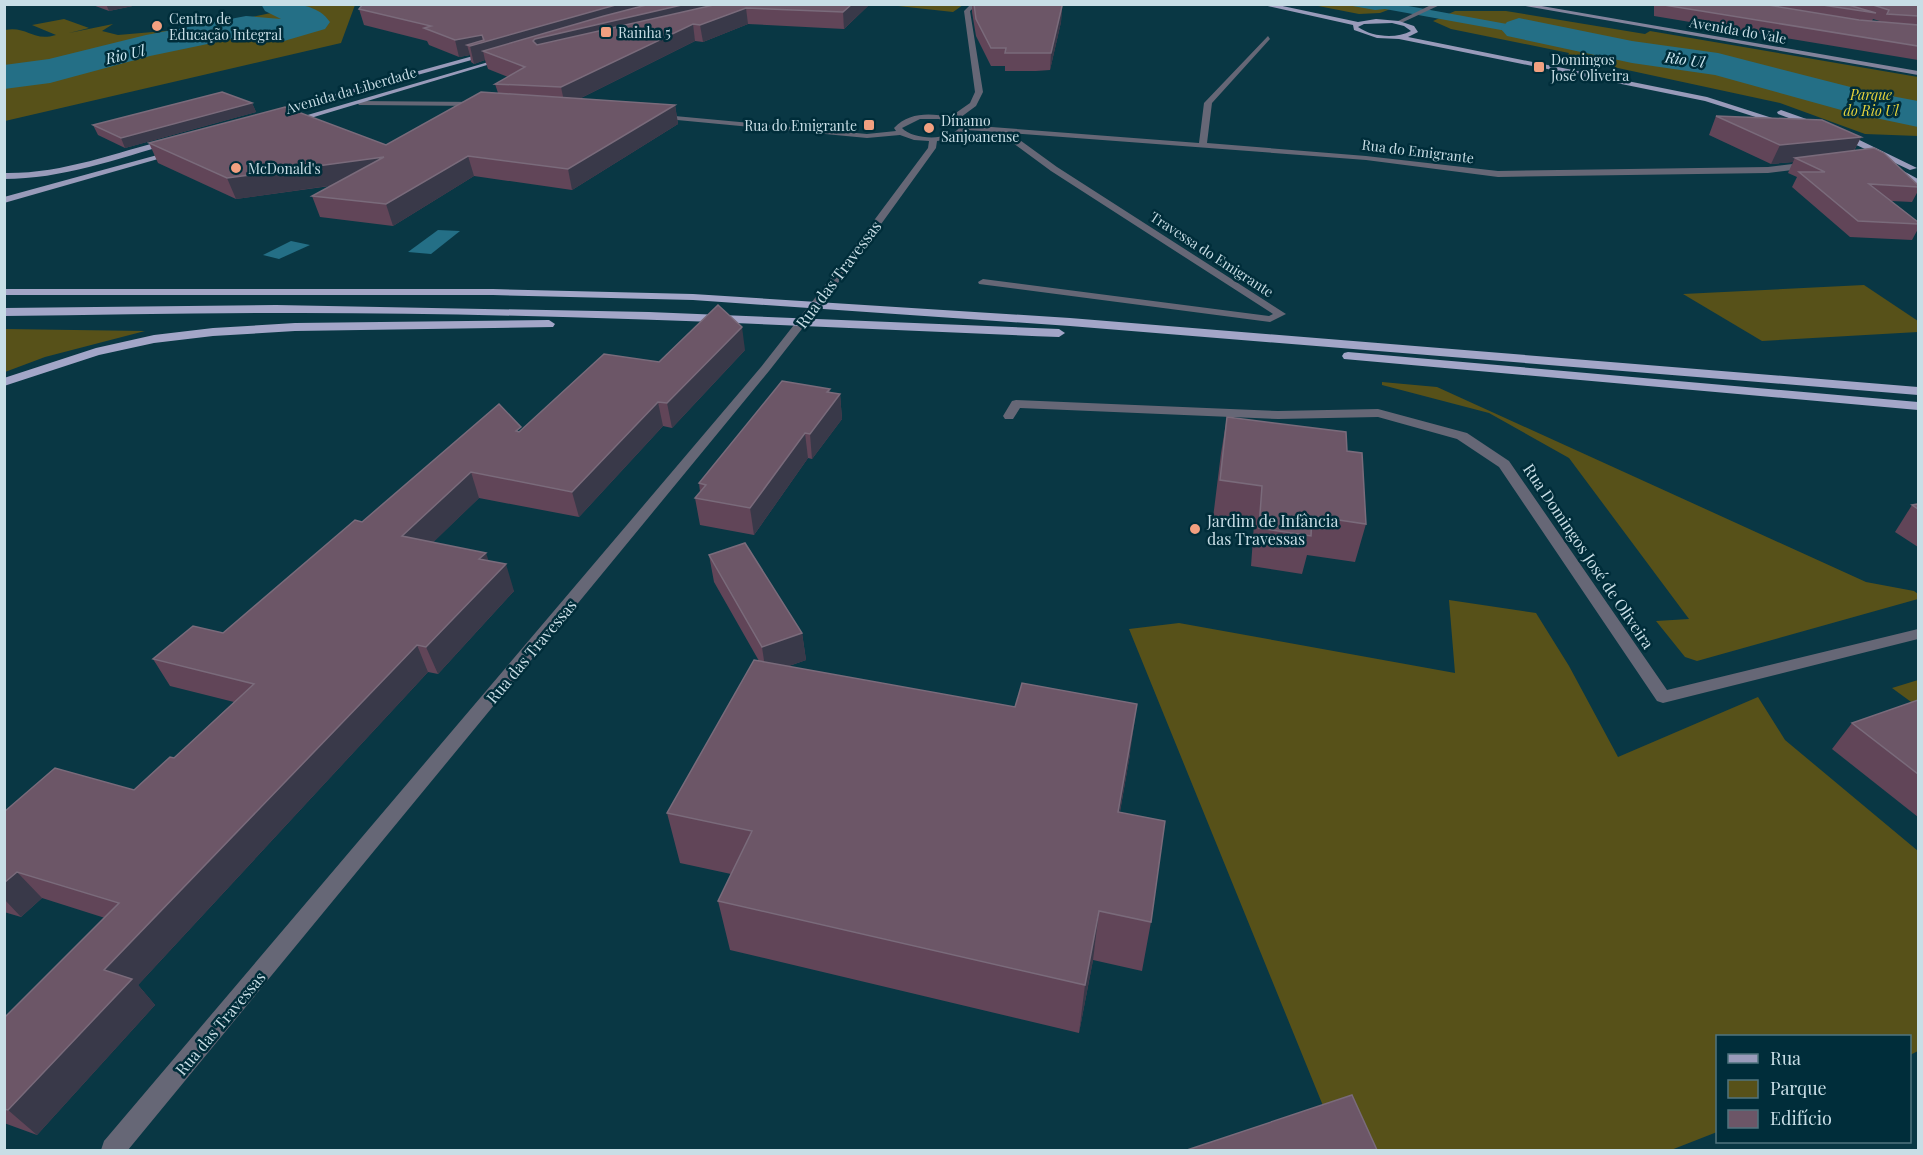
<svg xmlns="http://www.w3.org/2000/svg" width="1923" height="1155" font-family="'Playfair Display',serif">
<rect width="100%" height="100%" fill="#093744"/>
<g fill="#575119">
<path d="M293 5H355L341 43 5 121V30C28 26 32 42 56 35L32 25 64 19 89 28 69 33 113 24 102 31 118 35 199 28 300 7Z"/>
<polygon points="889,5 963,5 953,12"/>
<polygon points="1313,5 1401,5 1380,13 1359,14"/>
<polygon points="1455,11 1506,11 1645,34 1650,31 1918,77 1918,136 1865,134 1780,103 1567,57 1569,53 1451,29 1433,21"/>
<polygon points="1864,285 1918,321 1918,332 1762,341 1683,294"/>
<polygon points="5,329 145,331 45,357 5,372"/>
<polygon points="1382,382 1437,387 1866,582 1914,591 1918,594 1918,599 1697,661 1685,657 1656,621 1689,619 1569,458 1489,413 1382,385"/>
<polygon points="1449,600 1536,613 1569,666 1618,757 1758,697 1785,740 1918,851 1918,1051 1910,1055 1910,1036 1718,1036 1717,1132 1671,1150 1341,1150 1129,629 1179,623 1455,673"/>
<polygon points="1918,680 1918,707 1892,688"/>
</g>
<g fill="#246f86">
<polygon points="1347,5 1403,5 1639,48 1629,53 1385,9 1375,10"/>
<polygon points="438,230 460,231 431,254 408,252"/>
<polygon points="291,241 310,245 279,259 263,255"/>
</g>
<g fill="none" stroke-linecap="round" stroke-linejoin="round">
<g fill="#246f86" fill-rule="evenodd">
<path d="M261 4C285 4 315 0 330 22L325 29 284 41 246 36 150 56 50 83 4 89V65L49 59 146 35 246 16 281 19 265 11Z"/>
<polygon points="1519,18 1632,41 1718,53 1870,92 1918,101 1918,127 1852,113 1715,75 1632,63 1507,36 1501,29 1507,22"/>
</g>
<g fill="#666776" fill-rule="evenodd">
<path d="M971 4H978L970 11 983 92 976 106 957 120 965 125 1199 143 1204 103 1268 36 1270 39 1212 103 1207 143 1366 156 1498 171 1768 167 1809 162 1813 165 1809 168 1768 173 1498 177 1366 160 1010 133 1057 167 1286 314 1270 322 979 284 978 282 983 279 1269 316 1273 314 1051 171 998 132 966 130C961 140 947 139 937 141L936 148 848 270 769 371 128 1150H101L104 1141 761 367 840 266 928 148 929 141 914 140 900 135 867 138 656 118 652 116 653 114 867 134 896 131 894 128C909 112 930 113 950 117L970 103 975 92 964 11ZM920 119H939L959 128C949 141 913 140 902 128Z"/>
<polygon points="356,101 480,102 484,104 480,106 359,105"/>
<polygon points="1016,400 1278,411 1378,409 1467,433 1509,461 1667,690 1918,629 1918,639 1663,703 1657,701 1499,467 1457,439 1378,417 1278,419 1020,408 1013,419 1005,419 1003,416 1012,401"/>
</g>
<polygon fill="#666776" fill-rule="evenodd" points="1433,4 1442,4 1399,24 1394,23"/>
<polygon fill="#83849c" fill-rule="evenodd" points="1514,4 1530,4 1918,71 1918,75"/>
<g fill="#999bba" fill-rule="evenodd">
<path d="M1259 4H1273L1358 22 1376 19 1399 21 1414 26 1418 32 1408 37 1707 97 1794 125 1787 127 1705 101 1399 39 1377 38 1354 30 1353 25ZM1392 23 1404 26 1411 31C1396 39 1372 37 1358 27L1364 24Z"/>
<polygon points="484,53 486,56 273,115 266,113"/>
<polygon points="502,58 507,59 294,123 287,121"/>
<polygon points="1781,110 1843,132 1917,168 1910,170 1837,136 1778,114 1777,112"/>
<path d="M169 139H172V143C117 159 62 179 4 179V173C62 174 114 153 169 139Z"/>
<polygon points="172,151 179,153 4,203 4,197"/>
<polygon points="1892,168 1898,168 1918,179 1918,184 1892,172"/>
</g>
<g fill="#a3a6c8" fill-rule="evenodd">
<polygon points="4,289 493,289 693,294 1070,318 1918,387 1918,395 1070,326 693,300 493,295 4,295"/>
<path d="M276 305 649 312 1059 329 1065 333 1059 337C798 326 536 312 275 313 185 313 95 315 4 316V308Z"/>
<polygon points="549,320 555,324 553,327 295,331 213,336 154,343 99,355 4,386 4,378 96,348 154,335 213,328 295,323"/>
<polygon points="1348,352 1918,402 1918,410 1344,359 1342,356 1344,353"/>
</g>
</g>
<g fill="#614558" fill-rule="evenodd">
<polygon points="90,4 142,4 109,11"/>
<polygon points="363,4 870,4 844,29 748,24 703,42 695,41 579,99 675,105 678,124 572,190 474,176 393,226 320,217 312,196 330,186 236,199 158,163 149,143 386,145 498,93 495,84 508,77 488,69 485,60 474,64 471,62 470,55 459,57 429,45 427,41 364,25 359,9"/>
<polygon points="972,4 1059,4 1062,6 1061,22 1050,70 1036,71 1005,71 1005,66 991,66 976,36 972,12"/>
<path d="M1654 4H1918V60L1654 16ZM1873 19 1883 22 1872 21Z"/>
<polygon points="252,103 256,112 125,148 98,135 93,125"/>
<polygon points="1716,116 1861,137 1854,151 1918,185 1918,191 1912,202 1891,201 1918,222 1918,229 1912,240 1850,237 1792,187 1797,177 1788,173 1793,162 1771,164 1709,135"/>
<polygon points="745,350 672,428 663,426 579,517 479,498 433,542 489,561 514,591 438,674 428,672 138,985 155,1005 37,1135 4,1123 4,1018 105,918 42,898 21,917 4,912 4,812 134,790 174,758 234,702 170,686 153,659 223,633 362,522 521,430 659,362"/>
<polygon points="830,393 840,394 842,419 812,459 808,458 754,535 700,525 695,498 700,492 699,483"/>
<polygon points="1227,417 1347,451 1366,524 1355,562 1307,555 1302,574 1251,566 1254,524 1213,518 1221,453"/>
<polygon points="1918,504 1918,547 1895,532 1912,505"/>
<polygon points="709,555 802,633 806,660 789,666 1130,754 1120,812 1151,922 1142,971 1093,960 1079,1033 730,950 718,901 731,874 680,863 667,813 759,661 714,582"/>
<polygon points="1918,700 1918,817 1832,749 1852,723"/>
</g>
<g fill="#393949">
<polygon points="106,4 142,4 109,11"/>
<polygon points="619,4 756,4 538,56 483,51 485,60 474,64 470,46 467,45 470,55 459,57 455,40 482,35 483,42"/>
<polygon points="852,4 870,4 844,29 843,12"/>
<polygon points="1062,6 1061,22 1050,70 1051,53"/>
<polygon points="746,8 748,24 703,42 700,25"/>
<polygon points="693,24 695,41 565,106 561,87"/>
<polygon points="252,103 256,112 125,148 121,138"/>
<polygon points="675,105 678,124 572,190 568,169"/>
<polygon points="1861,137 1851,156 1795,158 1793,162 1771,164 1780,145"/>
<polygon points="468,156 474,176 393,226 386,204"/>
<polygon points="384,157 391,177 236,199 227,178"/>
<polygon points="742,327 745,350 672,428 667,403"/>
<polygon points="830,389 831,405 840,394 842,419 812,459 810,434 827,392"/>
<polygon points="658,402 663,426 579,517 572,492"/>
<polygon points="805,433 808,458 754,535 750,508"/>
<polygon points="471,472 479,498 413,562 402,536"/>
<polygon points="486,553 494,576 506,564 514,591 438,674 426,647 479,559"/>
<polygon points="802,633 806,660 766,674 762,647"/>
<polygon points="417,645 428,672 138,985 155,1005 37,1135 8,1110 104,970"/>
<polygon points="1137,704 1130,754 1111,862 1118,812"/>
<polygon points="17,872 42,898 21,917 4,899 4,883"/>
<polygon points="1099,911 1093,960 1079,1033 1085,985"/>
</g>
<g fill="#6c5667" stroke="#7a6b7b" stroke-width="1.5">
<polygon points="363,4 619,4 470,46 467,45 484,40 482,35 455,40 424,28 431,26 359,9"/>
<polygon points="650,4 686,4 535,39 533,41 537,45 718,4 852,4 843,12 746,8 700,25 693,24 561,87 495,84 525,67 483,51 604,16"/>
<polygon points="974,4 1059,4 1062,6 1051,53 1005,53 1006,48 991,48 976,19"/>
<polygon points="1658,4 1762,4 1859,20 1918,25 1918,46"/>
<polygon points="1816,4 1845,4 1876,13"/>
<polygon points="1870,4 1918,4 1918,16 1887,14 1889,10"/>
<polygon points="222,92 252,103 121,138 93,125"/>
<polygon points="481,92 675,105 568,169 468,156 386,204 312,196 384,157 227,178 149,143 285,107 386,145"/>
<polygon points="1716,116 1822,120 1861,137 1780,145"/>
<polygon points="1874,148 1884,153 1918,185 1918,187 1869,184 1918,222 1918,224 1858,221 1799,172 1825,172 1795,158"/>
<polygon points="718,305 742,327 667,403 658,402 572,492 471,472 402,536 486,553 479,559 506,564 426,647 417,645 104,970 132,979 8,1110 4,1109 4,1018 119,903 17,872 4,883 4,812 55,768 134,790 170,757 174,758 254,684 153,659 193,626 223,633 355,520 362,522 499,404 521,427 516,431 519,432 604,354 659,362"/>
<polygon points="782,381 830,389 827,392 840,394 810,434 805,433 750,508 695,498 706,485 699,483"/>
<polygon points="1227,417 1346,432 1347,451 1362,453 1366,524 1312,516 1311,536 1259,528 1262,486 1220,480"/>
<polygon points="1918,504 1918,509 1912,505"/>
<polygon points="745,543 802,633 762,647 709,555"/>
<polygon points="754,660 1015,707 1022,683 1137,704 1118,812 1165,821 1151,922 1099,911 1085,985 718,901 752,831 667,813"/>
<polygon points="1918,700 1918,774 1852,723"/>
<polygon points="1352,1095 1377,1150 1187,1150"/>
</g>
<g fill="#f2a080" stroke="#002d3a" stroke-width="2">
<circle cx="157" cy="26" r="6"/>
<rect x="600" y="26" width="12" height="12" rx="3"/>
<rect x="1533" y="61" width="12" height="12" rx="3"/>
<rect x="863" y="119" width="12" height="12" rx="3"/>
<circle cx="929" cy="128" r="6"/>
<circle cx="236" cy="168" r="6"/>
<circle cx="1195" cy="529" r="6"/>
</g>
<g text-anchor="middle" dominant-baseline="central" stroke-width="5" stroke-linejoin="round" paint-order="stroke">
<g font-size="14" fill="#c8dee6" stroke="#002d3a" text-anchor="start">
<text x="169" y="18">Centro de<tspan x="169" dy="16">Educação Integral</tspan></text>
<text x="618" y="32">Rainha 5</text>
<text x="1551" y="59">Domingos<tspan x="1551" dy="16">José Oliveira</tspan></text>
<text x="941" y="120">Dínamo<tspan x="941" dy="16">Sanjoanense</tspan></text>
<text x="857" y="125" text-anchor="end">Rua do Emigrante</text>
<text x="248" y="168">McDonald's</text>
</g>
<g font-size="14" fill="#c8dee6" stroke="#002d3a">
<text transform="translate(1738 30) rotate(10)">Avenida do Vale</text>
<text transform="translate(351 90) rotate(-16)">Avenida da Liberdade</text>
<text transform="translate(1418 151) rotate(7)">Rua do Emigrante</text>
<text transform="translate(1212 254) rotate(33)">Travessa do Emigrante</text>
</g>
<g font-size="14" font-style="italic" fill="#e6d43b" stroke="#002d3a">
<text x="1871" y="94">Parque<tspan x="1871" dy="16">do Rio Ul</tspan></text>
</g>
<g font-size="15" font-style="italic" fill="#cde9f3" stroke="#002d3a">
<text transform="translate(125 54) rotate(-13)">Rio Ul</text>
<text transform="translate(1685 59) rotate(8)">Rio Ul</text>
</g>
<g font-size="16" fill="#c8dee6" stroke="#002d3a">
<text transform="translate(838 274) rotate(-53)">Rua das Travessas</text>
<text transform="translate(1589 556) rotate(56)">Rua Domingos José de Oliveira</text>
<text transform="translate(531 651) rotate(-50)">Rua das Travessas</text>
<text transform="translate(220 1023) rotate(-50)">Rua das Travessas</text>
</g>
<g font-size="16" fill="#c8dee6" stroke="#002d3a" text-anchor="start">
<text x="1207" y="520">Jardim de Infância<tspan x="1207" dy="18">das Travessas</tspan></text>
</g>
</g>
<rect width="1923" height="1155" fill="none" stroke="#c8dee6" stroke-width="12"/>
<rect x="1716" y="1035" width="195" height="108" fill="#002d3a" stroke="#50747f" stroke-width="1.5"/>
<rect x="1728" y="1054" width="30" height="9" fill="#999bba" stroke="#50747f" stroke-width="1.5"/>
<text x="1770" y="1065" font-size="18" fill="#c8dee6">Rua</text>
<rect x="1728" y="1080" width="30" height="18" fill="#575119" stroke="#50747f" stroke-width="1.5"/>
<text x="1770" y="1095" font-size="18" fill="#c8dee6">Parque</text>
<rect x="1728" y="1110" width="30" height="18" fill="#6c5667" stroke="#50747f" stroke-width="1.5"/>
<text x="1770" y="1125" font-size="18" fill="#c8dee6">Edifício</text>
</svg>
